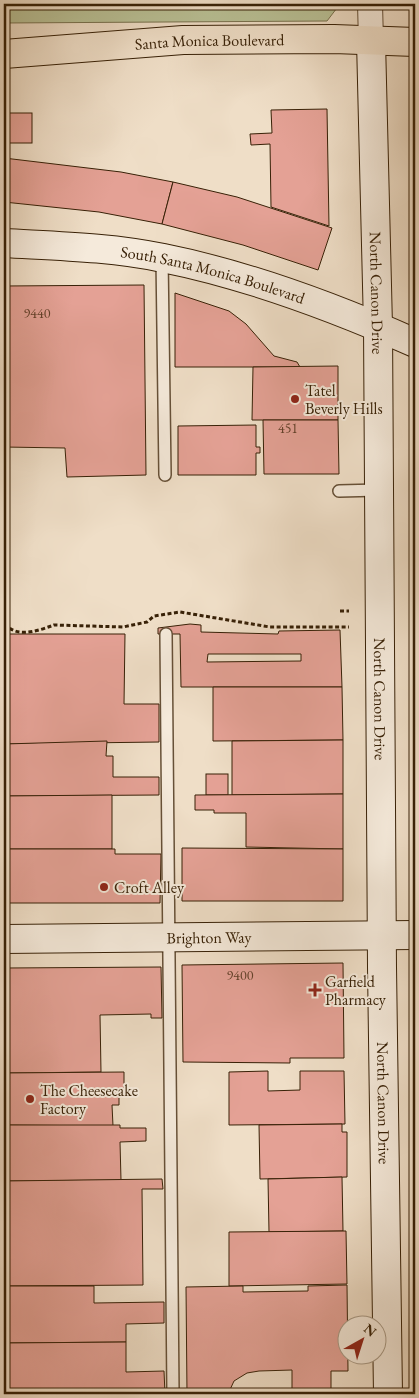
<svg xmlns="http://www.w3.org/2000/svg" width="419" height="1398" font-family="'EB Garamond',serif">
<rect width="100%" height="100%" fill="#efdec7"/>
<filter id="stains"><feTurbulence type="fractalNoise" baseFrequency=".004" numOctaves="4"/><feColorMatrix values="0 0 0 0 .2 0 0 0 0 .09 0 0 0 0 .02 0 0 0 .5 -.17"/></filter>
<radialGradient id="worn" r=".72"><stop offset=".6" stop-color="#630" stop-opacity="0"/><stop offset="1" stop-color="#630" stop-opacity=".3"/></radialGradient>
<polygon fill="#b9c196" stroke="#78714e" points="4,4 340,4 327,21 4,23"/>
<g fill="#e4a195" stroke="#382107" fill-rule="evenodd">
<polygon points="327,109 329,226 271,207 270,144 251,145 250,134 272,133 271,110"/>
<rect x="4" y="113" width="28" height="30"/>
<polygon points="4,158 121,172 173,182 162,224 99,212 4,202"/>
<polygon points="173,182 237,197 332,228 318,270 243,245 162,224"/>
<polygon points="144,285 146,475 67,477 65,448 4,447 4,393 7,393 6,307 4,307 4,286"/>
<polygon points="175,293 229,311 246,324 274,356 297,362 300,367 175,367"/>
<polygon points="338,366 338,420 252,420 253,367"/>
<polygon points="263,420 338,420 339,474 264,474"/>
<polygon points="256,425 256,447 260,447 260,453 256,453 256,475 178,475 178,426"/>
<path d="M190 624 201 625V632L278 634 279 631 340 630 342 687H181L180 634H158V628ZM208 654H301V661L207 662Z"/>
<polygon points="4,634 125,634 124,704 159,704 159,742 4,744"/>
<polygon points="213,687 342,687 343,740 213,741"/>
<polygon points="343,740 343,794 232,795 232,741"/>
<polygon points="107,741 106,756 113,756 113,777 159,777 159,795 4,796 4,744"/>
<rect x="206" y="774" width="22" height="21"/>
<polygon points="343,794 343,849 246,847 246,813 214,813 214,810 195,810 195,795"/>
<polygon points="112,795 112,849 4,849 4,796"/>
<polygon points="182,848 343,849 343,901 182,901"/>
<polygon points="4,849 115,849 115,854 161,854 160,903 4,903"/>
<polygon points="343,963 344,1058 290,1058 290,1063 183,1062 182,965"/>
<polygon points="161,967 162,1018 151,1018 151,1014 100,1015 101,1072 5,1073 6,968"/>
<polygon points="268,1071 268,1091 300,1090 300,1071 344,1071 345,1124 229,1125 229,1072"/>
<polygon points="124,1072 124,1092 119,1092 119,1105 112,1105 113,1126 5,1125 4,1073"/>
<polygon points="342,1124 342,1132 347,1132 347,1177 260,1179 259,1125"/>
<polygon points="5,1125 120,1125 120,1128 146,1128 146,1141 120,1142 121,1180 4,1181"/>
<polygon points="342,1177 343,1231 269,1232 268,1179"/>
<polygon points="162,1179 163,1189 142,1189 143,1285 5,1286 4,1181"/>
<polygon points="346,1231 347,1284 229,1286 229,1232"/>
<polygon points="347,1285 348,1371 331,1371 331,1394 292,1394 292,1370 259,1371 247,1373 234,1381 228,1394 187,1394 186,1287 243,1286 243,1292 308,1291 308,1286"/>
<polygon points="5,1286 94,1286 94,1303 164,1302 164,1323 126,1324 126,1342 4,1343"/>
<polygon points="126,1342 126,1372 164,1371 165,1394 4,1392 4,1343"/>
</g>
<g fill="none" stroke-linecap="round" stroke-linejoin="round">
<g stroke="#665037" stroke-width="14">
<g id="lane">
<polyline points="162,257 165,475"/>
<polyline points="339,491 379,490"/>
<polyline points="166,634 173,1394"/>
</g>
</g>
<g stroke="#665037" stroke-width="26">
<polyline id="street" points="370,4 371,41"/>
</g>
<g stroke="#382107" stroke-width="30">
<g id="secondary">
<path id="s1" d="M371 41 378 326 382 967 388 1394"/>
<path id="s2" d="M4 243C56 246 111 247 163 258 248 275 336 308 415 343"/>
<path id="s3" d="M4 939 415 935"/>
</g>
</g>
<g stroke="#382107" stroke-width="30">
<g id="primary">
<path id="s4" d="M4 54 183 40 334 39 415 42"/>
</g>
</g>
<g stroke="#382107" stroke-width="3" stroke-dasharray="4 2.5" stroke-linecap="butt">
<polyline points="340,611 349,611"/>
<path d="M4 626H7C19 638 40 630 54 625L123 627 147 622 154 616 180 612 270 627H349"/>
</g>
<use href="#lane" stroke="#f5eadb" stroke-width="11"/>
<use href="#street" stroke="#f5eadb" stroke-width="24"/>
<use href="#secondary" stroke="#f5eadb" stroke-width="28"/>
<use href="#primary" stroke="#efdec7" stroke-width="28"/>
</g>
<g fill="#8f2418" stroke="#f5eadb" stroke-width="2">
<circle cx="295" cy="399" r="5"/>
<circle cx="104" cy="887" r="5"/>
<path d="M312.5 982.5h5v5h5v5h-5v5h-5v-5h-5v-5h5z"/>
<circle cx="30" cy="1099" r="5"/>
</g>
<g text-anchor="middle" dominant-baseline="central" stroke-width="4" stroke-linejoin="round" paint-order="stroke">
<g font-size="14" fill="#63412a">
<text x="37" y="313">9440</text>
<text x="288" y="428">451</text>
<text x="240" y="975">9400</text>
</g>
<g font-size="16" fill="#382107" stroke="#f5eadb">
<text stroke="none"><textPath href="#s4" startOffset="206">Santa Monica Boulevard</textPath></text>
<text stroke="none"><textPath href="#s2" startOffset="212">South Santa Monica Boulevard</textPath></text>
<text stroke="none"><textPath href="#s1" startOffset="252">North Canon Drive</textPath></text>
<text stroke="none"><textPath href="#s1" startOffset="658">North Canon Drive</textPath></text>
<text stroke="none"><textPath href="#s3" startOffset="205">Brighton Way</textPath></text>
<text stroke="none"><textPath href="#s1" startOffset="1062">North Canon Drive</textPath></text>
</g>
<g font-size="16" fill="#382107" stroke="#f5eadb" text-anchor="start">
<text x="305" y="390">Tatel<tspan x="305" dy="18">Beverly Hills</tspan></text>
<text x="114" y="887">Croft Alley</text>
<text x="325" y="981">Garfield<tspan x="325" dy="18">Pharmacy</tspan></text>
<text x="40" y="1090">The Cheesecake<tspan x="40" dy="18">Factory</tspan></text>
</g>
</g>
<rect width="419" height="1398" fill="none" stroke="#efdec7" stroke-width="20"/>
<rect x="5" y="5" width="409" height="1388" fill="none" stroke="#382107" stroke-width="2.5"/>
<rect x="10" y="10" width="399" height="1378" fill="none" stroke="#382107"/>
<g transform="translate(362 1340) rotate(39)"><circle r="24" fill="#f5eadb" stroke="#a99a86"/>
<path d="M0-4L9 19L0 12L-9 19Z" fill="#8f2418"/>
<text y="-8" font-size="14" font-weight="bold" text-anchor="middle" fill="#382107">N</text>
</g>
<rect width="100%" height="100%" filter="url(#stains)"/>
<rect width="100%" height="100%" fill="url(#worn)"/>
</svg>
